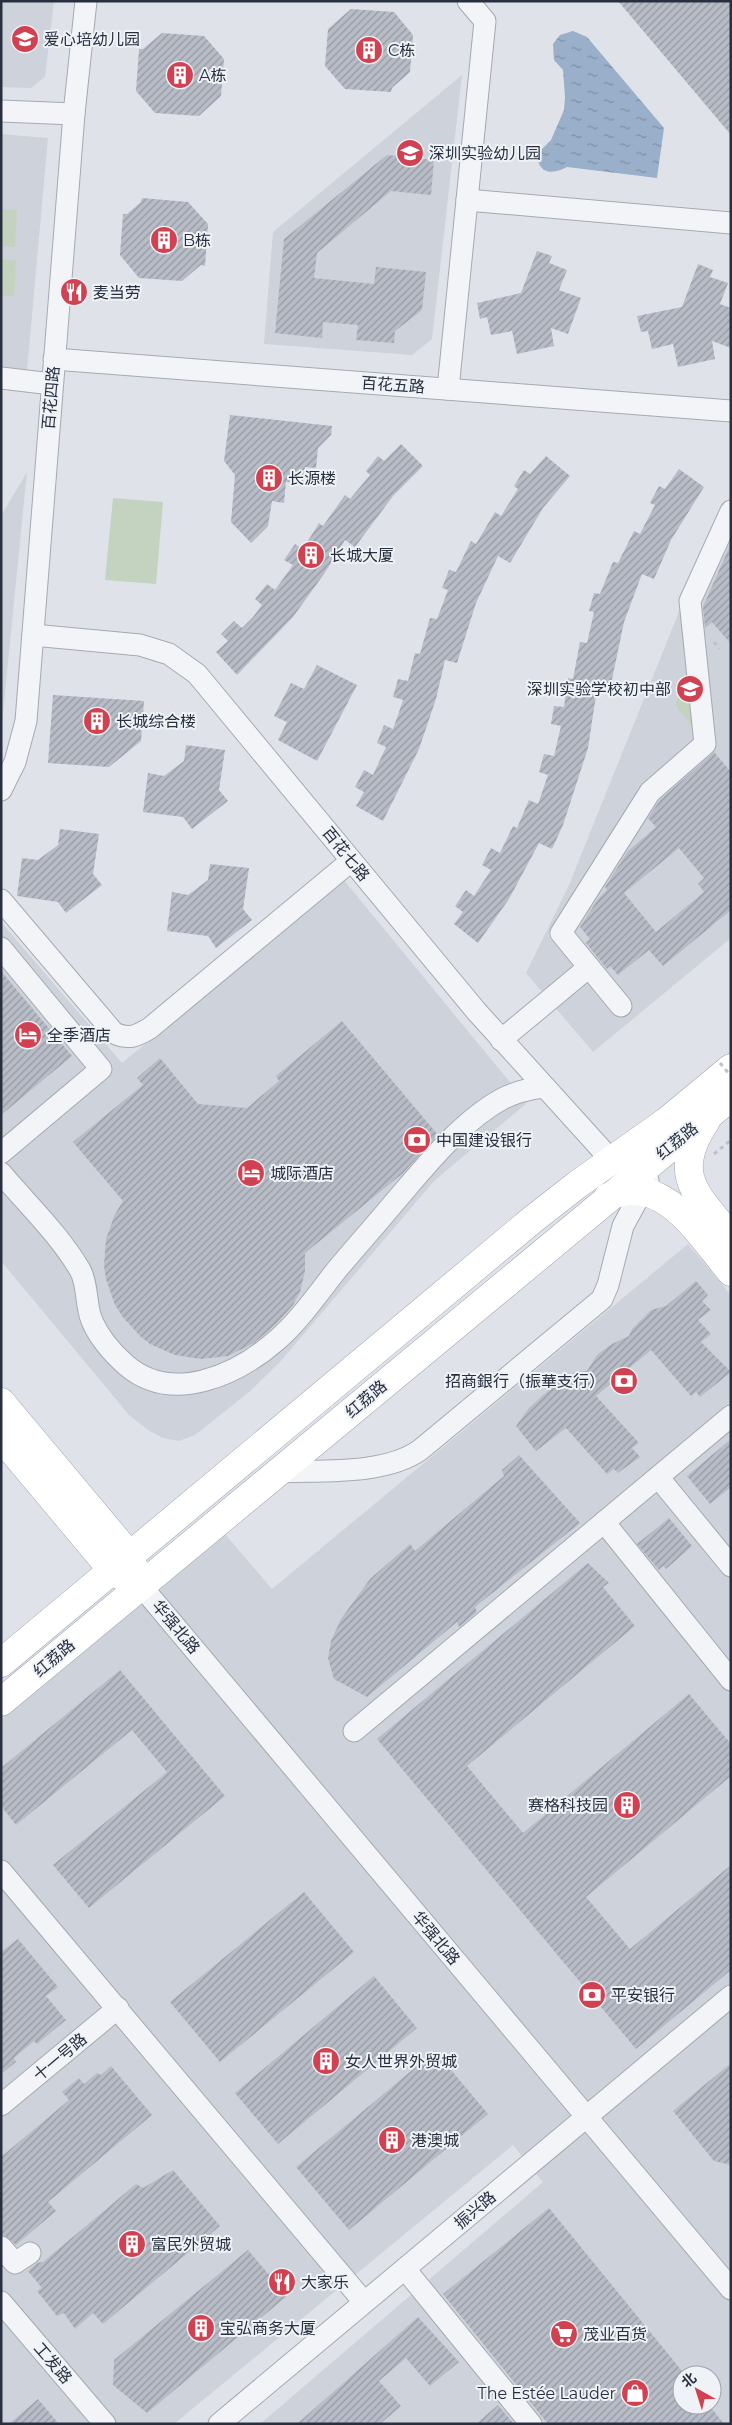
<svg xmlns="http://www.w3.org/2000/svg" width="732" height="2425" font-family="Montserrat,'Noto Sans SC',sans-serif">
<defs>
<pattern id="water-ripples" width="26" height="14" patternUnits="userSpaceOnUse" patternTransform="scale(1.25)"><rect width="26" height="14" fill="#9aafca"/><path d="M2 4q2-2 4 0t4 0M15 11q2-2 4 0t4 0" fill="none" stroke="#7e8fa5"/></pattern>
<pattern id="building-hatch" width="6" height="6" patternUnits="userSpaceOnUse" patternTransform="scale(1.25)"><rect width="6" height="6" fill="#b7bcc6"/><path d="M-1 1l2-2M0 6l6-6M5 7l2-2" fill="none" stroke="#9599a2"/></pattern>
</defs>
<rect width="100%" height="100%" fill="#dfe3e9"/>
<g fill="#ced2db" fill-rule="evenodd">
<polygon points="1,1 54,1 45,77 31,88 1,87"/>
<polygon points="462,75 432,339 412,355 264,344 273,232"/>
<polygon points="1,134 48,138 27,371 1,368"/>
<polygon points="27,472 2,723 1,724 1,516"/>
<polygon points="731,495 731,938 593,1052 526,973 569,885 695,572"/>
<polygon points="343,879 527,1103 434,1181 280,1362 248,1393 195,1435 179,1441 163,1438 148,1430 129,1415 1,1261 1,922 122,1063"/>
<path d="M688 1244 731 1295V2424H260L543 2182 513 2145 174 2424H1V1720L224 1533 272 1589ZM682 2375H712V2405H682Z"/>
</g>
<g fill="#c4d3c0">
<polygon points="1,209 17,210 15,247 1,246"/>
<polygon points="1,259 16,260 14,296 1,296"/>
<polygon points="113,498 163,502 156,584 105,580"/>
<polygon points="691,659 699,734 675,705"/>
</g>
<path fill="url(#water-ripples)" d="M573 31 587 37 664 128 657 178 567 167C552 175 538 174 537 154L551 140 564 110 565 97 563 70 554 60 553 44 560 35Z"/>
<g fill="url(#building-hatch)" fill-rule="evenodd">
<polygon points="618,1 731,1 731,135"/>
<polygon points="351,9 394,12 413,35 410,72 392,88 391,92 345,89 325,66 328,29"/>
<polygon points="162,33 204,36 224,59 221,96 199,116 155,113 136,91 139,49 143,49"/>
<polygon points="387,155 434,160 431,195 391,191 317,253 314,278 374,284 376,267 426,272 422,310 395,331 394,343 356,340 358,325 323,322 322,338 275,333 284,239"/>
<polygon points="142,198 188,202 208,224 205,266 201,265 182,281 139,278 120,255 123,214 127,214 141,202"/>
<polygon points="537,251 552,256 549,263 567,270 559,290 581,298 568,334 551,328 554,346 517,354 512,331 491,335 487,317 480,319 477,303 521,293"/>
<polygon points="698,264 713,270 710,277 728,283 720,304 731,308 731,348 712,341 715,359 678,367 673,344 652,349 648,331 641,332 637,316 682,307"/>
<polygon points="230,415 332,426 331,435 318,448 316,468 305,467 303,484 286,482 284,503 272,501 268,526 251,543 231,522 235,475 224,461"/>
<polygon points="401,444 423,466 393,496 355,547 345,540 324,574 293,617 237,675 216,652 228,641 221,634 234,621 242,628 253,617 262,605 255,599 267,584 275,590 293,565 284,560 295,544 303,549 319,523 323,526 345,495 350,499 370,475 366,471 378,456 384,461"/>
<polygon points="546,456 570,476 543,508 510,563 498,556 476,603 457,663 445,660 436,699 419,749 383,821 356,806 364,792 355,787 364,770 373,775 386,747 377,743 384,725 393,729 398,715 403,700 393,697 398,679 408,681 415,653 420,654 430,618 437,619 448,590 442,588 449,570 456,572 471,541 476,544 495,512 501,516 518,489 514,486 524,470 530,474"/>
<polygon points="679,469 704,487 671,540 654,579 642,574 624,622 611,684 598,682 588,748 563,825 552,849 539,843 509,899 478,943 454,924 463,912 455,906 466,890 474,896 491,870 482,865 491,848 500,853 513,826 517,828 529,800 538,804 548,775 539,772 544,754 554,756 561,726 551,724 554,706 564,707 568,678 573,679 580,642 587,643 594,612 589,611 594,593 600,594 613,562 618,563 634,531 640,534 655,505 650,503 659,486 665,489"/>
<polygon points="731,543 731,644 712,622 705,628 703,607"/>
<polygon points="317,665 357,685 317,761 278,740 287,722 274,716 291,683 304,689"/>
<polygon points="53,695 144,701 141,741 109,767 48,763"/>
<polygon points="186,745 225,750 219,790 228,801 192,829 183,817 143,812 148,773 164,776 184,761"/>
<path d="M714 752 731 772V910L663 966 649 950 618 975 610 966 607 969 586 943 590 939 580 927 598 899 607 890 605 887 628 851 656 827 648 818 660 800ZM679 848 704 878 698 884 704 892 656 932 624 893Z"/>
<polygon points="60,829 99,834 93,874 102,885 66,913 58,902 17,896 22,858 38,860 58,845"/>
<polygon points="210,864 249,868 243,909 252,920 216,948 208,936 167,931 172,892 188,895 208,880"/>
<polygon points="1,971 72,1056 1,1115"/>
<polygon points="342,1021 438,1135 402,1174 305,1253 305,1271 300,1292 293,1305 276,1324 254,1343 228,1356 201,1359 175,1355 150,1344 140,1336 122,1316 115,1305 106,1279 104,1266 106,1239 115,1214 123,1201 73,1142 143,1085 137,1078 160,1058 198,1104 247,1108 279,1081 276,1076"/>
<polygon points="696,1281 708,1295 702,1301 711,1310 698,1320 711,1334 701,1342 731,1372 700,1397 696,1392 691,1396 651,1350 596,1396 639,1443 632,1448 640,1457 618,1473 614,1469 607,1474 566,1428 536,1451 516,1426 529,1408 561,1379 576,1372 587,1371 597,1355 610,1345 629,1336 632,1329 651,1310 666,1306"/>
<polygon points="731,1439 731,1487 710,1504 687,1476"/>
<polygon points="519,1455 580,1523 475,1607 477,1612 459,1627 457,1622 367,1697 334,1679 328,1658 331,1641 341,1619 370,1579 410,1544 415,1551 504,1476 502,1470"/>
<polygon points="669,1518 692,1546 666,1569 663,1566 659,1570 637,1544"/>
<polygon points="588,1563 609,1583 603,1587 635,1626 467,1766 523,1833 689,1694 731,1744 731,1776 586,1897 630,1949 731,1865 731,1970 636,2049 377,1739"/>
<polygon points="120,1670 225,1796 89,1908 53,1865 167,1772 132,1730 16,1825 1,1806 1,1768"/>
<polygon points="304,1892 354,1952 220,2062 170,2002"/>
<polygon points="18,1939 58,1987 46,1996 66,2020 37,2044 34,2041 14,2058 16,2062 1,2074 1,1952"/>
<polygon points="374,1976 417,2028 278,2144 235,2093"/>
<polygon points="435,2051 488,2114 349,2230 296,2167"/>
<polygon points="731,2063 731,2165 714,2161 673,2111"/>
<polygon points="111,2066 152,2115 48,2202 56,2211 16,2245 1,2233 1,2157 69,2100 62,2092 79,2078 84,2084 97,2073 101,2075"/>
<polygon points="173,2170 220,2226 103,2324 93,2313 75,2329 64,2313 57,2316 37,2291 42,2288 28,2271 37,2263 43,2262 136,2184 143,2188"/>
<polygon points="549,2208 682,2371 682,2405 709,2405 724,2424 548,2424 443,2294"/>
<polygon points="248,2250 287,2296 147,2413 113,2385 114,2360"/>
<polygon points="418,2317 459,2362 430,2386 406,2358 379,2381 401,2406 380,2424 297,2424"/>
<polygon points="38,2399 59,2424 9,2424"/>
<polygon points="498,2405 514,2424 476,2424"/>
</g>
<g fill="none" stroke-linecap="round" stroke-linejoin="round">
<g stroke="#a4aab3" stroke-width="23">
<g id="minor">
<polyline points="1,111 74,114"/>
<polyline points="467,200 731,223"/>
<polyline points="54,359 731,411"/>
<polyline points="1,378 52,384"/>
<polyline points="448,389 485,21 468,1"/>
<polyline points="33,635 140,645 169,654 197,674 477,1012 612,1161"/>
<polyline points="1,790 15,762 26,721 74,114 86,1"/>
<path d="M1 900 114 1033C129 1040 137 1036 150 1028L351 861"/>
<polyline points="1,948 101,1069 1,1153"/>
<polyline points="621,1006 561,933 650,792 705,744 690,601 731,511"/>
<polyline points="501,1040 589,967"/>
<path d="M1 1173C27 1204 59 1234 80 1270 87 1282 86 1301 90 1315 95 1333 112 1353 126 1365 172 1405 237 1375 277 1340 299 1321 317 1295 335 1272 354 1249 374 1227 393 1204 424 1168 460 1122 502 1099 515 1092 528 1089 543 1087"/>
<path d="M279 1472C321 1470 385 1475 420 1450L602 1299 608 1285 623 1226 648 1180"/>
<polyline points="658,1477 731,1566"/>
<polyline points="604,1522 731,1680"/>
<polyline points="142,1587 731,2289"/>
<polyline points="354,1731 731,1416"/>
<polyline points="1,1871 364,2302"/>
<polyline points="1,2105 118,2008"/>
<polyline points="1,2247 15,2263 30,2253"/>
<polyline points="405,2269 531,2424"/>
<polyline points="1,2302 105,2424"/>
<polyline points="219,2424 731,1996"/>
</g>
</g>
<g stroke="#9fa7b5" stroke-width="29">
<g id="major">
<path d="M706 1121C670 1175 696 1194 731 1237"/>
<path d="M608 1197C663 1170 701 1237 731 1272"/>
<polyline points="1,1402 130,1556 136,1574"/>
<polyline points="1,1437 113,1571 129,1580"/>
<polyline points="1,1663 532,1220 578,1184 667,1121 731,1068"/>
<polyline points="1,1702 731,1097"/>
</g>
</g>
<g stroke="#bdc1c7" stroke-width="3" stroke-dasharray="4 4" stroke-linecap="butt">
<polyline points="714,642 720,649"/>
<polyline points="714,1154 731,1140"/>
</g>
<use href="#minor" stroke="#f2f4f7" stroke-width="21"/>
<use href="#major" stroke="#fff" stroke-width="28"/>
<polyline stroke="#bdc1c7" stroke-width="3" stroke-dasharray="4 4" stroke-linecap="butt" points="720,1063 731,1076"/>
</g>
<defs>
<g id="school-disc" transform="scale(1.4375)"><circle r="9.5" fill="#d04252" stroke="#eff2f6"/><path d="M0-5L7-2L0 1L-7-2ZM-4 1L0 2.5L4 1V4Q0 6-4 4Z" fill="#fff"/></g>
<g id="building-disc" transform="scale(1.4375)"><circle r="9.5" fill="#d04252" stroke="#eff2f6"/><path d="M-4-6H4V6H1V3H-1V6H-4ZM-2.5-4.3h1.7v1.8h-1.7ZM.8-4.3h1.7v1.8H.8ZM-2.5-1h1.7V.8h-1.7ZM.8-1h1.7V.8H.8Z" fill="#fff"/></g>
<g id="restaurant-disc" transform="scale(1.4375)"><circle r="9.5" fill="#d04252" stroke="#eff2f6"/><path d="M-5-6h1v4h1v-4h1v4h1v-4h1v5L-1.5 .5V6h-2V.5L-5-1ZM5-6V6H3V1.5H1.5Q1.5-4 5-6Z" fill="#fff"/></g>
<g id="hotel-disc" transform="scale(1.4375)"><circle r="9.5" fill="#d04252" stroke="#eff2f6"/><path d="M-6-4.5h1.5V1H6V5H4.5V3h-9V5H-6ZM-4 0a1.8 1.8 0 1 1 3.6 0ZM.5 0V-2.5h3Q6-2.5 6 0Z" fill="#fff"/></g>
<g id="bank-disc" transform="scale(1.4375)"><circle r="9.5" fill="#d04252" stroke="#eff2f6"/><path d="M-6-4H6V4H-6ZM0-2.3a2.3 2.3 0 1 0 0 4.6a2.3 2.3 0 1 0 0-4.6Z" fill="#fff"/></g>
<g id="supermarket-disc" transform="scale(1.4375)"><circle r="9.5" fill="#d04252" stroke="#eff2f6"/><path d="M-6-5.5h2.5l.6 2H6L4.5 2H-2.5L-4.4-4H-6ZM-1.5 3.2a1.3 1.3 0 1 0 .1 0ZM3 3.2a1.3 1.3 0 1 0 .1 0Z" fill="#fff"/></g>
<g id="shop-disc" transform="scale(1.4375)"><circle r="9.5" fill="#d04252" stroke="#eff2f6"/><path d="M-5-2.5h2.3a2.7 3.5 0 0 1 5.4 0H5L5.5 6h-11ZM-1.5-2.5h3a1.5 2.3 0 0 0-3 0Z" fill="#fff"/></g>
</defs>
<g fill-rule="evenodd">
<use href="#school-disc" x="25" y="39"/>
<use href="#building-disc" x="369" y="50"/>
<use href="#building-disc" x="180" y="75"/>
<use href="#school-disc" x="410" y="153"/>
<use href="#building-disc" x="164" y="240"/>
<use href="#restaurant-disc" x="74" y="292"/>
<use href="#building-disc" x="269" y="478"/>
<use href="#building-disc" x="311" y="555"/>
<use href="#school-disc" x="690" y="689"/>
<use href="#building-disc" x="97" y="721"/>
<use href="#hotel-disc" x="28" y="1035"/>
<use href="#bank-disc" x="417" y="1140"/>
<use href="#hotel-disc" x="251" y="1173"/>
<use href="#bank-disc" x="624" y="1381"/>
<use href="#building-disc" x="627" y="1805"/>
<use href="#bank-disc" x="592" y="1995"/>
<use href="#building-disc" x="326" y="2061"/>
<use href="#building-disc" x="392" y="2140"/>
<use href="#building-disc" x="132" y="2244"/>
<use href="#restaurant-disc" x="282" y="2282"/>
<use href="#building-disc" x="201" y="2328"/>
<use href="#supermarket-disc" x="564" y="2334"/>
<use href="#shop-disc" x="635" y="2393"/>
</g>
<g text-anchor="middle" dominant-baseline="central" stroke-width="4" stroke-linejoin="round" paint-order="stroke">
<g font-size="16" fill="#283040" stroke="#eff2f6" text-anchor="start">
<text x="44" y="39">爱心培幼儿园</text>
<text x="388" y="50">C栋</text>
<text x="199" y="75">A栋</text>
<text x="429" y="153">深圳实验幼儿园</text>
<text x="183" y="240">B栋</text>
<text x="93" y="292">麦当劳</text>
<text x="288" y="478">长源楼</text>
<text x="330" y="555">长城大厦</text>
<text x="671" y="689" text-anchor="end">深圳实验学校初中部</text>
<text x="116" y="721">长城综合楼</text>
<text x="47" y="1035">全季酒店</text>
<text x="436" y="1140">中国建设银行</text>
<text x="270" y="1173">城际酒店</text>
<text x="605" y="1381" text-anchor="end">招商銀行（振華支行）</text>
<text x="608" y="1805" text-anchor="end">赛格科技园</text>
<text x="611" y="1995">平安银行</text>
<text x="345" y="2061">女人世界外贸城</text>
<text x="411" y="2140">港澳城</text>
<text x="151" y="2244">富民外贸城</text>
<text x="301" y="2282">大家乐</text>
<text x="220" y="2328">宝弘商务大厦</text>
<text x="583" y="2334">茂业百货</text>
<text x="616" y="2393" text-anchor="end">The Estée Lauder</text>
</g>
<g font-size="16" fill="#283040" stroke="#eff2f6">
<text transform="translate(393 385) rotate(4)">百花五路</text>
<text transform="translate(51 398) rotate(-85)">百花四路</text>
<text transform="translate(346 854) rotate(51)">百花七路</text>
<text transform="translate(677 1141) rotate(-39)">红荔路</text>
<text transform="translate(366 1399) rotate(-40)">红荔路</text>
<text transform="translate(176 1627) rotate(50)">华强北路</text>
<text transform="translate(54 1658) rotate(-40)">红荔路</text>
<text transform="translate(436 1938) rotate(50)">华强北路</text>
<text transform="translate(60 2057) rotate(-40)">十一号路</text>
<text transform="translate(475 2210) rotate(-40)">振兴路</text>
<text transform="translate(53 2363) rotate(49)">工发路</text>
</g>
</g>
<rect width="732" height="2425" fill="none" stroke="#283040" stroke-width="5"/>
<g transform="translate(697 2390) rotate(321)"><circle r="24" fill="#eff2f6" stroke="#9fa4ad"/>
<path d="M0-4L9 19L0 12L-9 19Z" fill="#d04252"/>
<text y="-8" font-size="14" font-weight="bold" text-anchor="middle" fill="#283040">北</text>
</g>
</svg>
